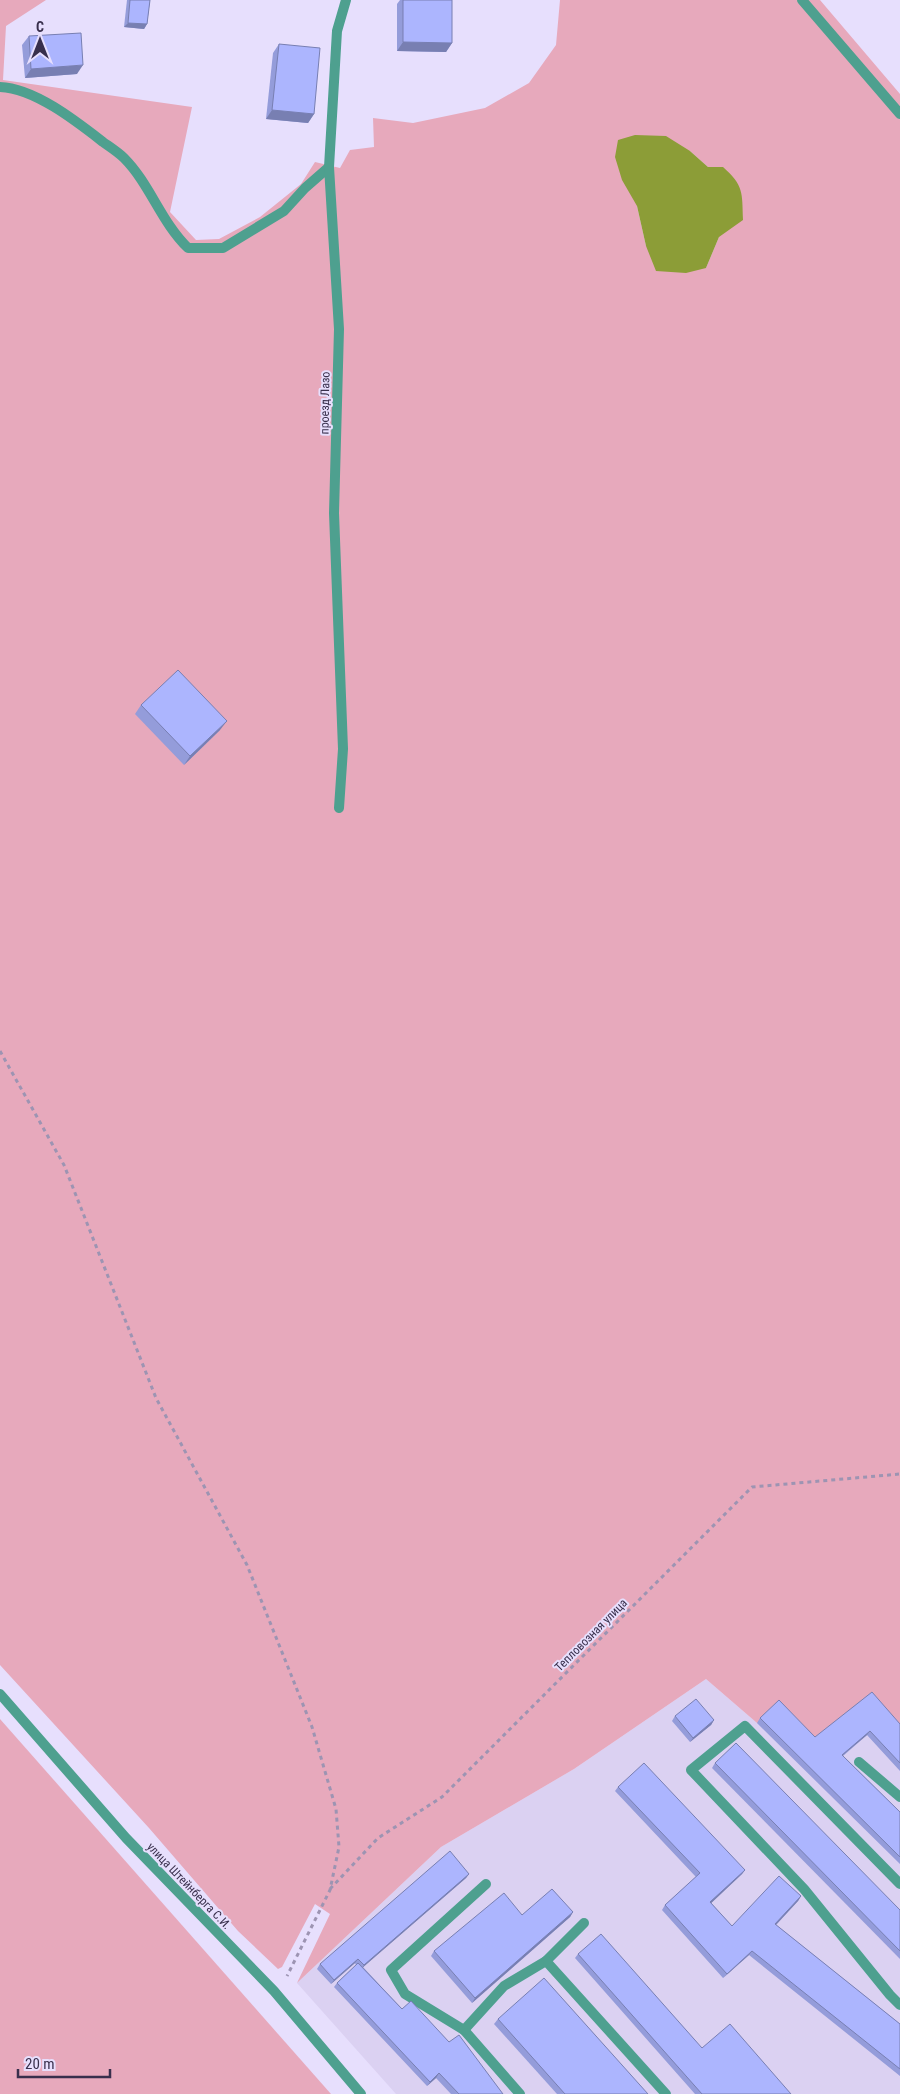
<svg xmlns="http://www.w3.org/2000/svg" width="900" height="2094" font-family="'Roboto Condensed',sans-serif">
<rect width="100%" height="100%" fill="#e7dffd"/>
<polygon fill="#dbd1f2" points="706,1679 757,1723 868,1696 900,1733 900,2094 396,2094 297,1983 441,1847 574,1769"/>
<g fill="#e7a9bc" fill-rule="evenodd">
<path d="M0 0H46L6 26 3 80 192 107 170 212 196 240 219 239 260 217 301 184 315 162 340 168 350 150 374 147 373 118 413 123 485 108 529 83 556 45 560 0H820L900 94V1733L868 1696 812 1742 757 1723 706 1679 574 1769 441 1847 297 1983 330 1914 315 1904 282 1967 278 1969 238 1931 149 1828 0 1665ZM690 151 708 167H723L719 237 706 268 646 246 637 206Z"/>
<polygon points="0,1719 331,2094 0,2094"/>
</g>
<path fill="#8c9d37" d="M635 135 666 136 690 151 708 167H723C744 186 742 192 743 220L719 237 706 268 686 273 656 271 646 246 637 206 622 180 615 157 618 140Z"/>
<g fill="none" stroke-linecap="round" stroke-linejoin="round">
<g stroke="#9d94b2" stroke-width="3" stroke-dasharray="4 4" stroke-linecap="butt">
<polyline points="0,1051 64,1165 156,1398 247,1565 312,1727 336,1809 339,1847 330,1890 287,1976"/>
<polyline points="330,1889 378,1838 442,1797 752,1487 900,1474"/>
</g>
<g stroke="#4ea08f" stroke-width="10">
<polyline points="802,0 900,114"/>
<path d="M0 87C34 88 76 121 103 142 110 147 118 152 124 158 150 184 161 222 188 248H223L284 211 305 188 329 167"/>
<polyline points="859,1762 900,1797"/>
<polyline points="486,1884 391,1970 405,1994 464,2030 520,2094"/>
<polyline points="900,1884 745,1726 691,1770 804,1889 890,1995 900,2005"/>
<polyline points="546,1961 584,1923"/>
<polyline points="464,2030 504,1986 546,1961 666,2094"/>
</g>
<g stroke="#4ea08f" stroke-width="10">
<polyline points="339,808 343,749 334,513 339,329 329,167 337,31 346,0"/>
<polyline points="0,1694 126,1838 274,1991 361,2094"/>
</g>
</g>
<g fill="#949cda">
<polygon points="127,0 150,0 147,24 144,29 124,27"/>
<polygon points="400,0 452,0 452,43 446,52 397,51 397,4"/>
<polygon points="29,36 77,74 25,78 22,45"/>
<polygon points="279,44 314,114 308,123 266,119 273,53"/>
<polygon points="141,705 220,730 184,765 135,714"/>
<polygon points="675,1716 714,1720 711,1725 690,1742 672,1721"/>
<polygon points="760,1718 815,1737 900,1724 900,1771 867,1735 843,1756 900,1812 900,1864 757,1723"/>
<polygon points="715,1763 900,1910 900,1959 712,1768"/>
<polygon points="618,1787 745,1870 742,1874 711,1903 732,1926 801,1896 798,1901 776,1925 900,2024 900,2076 749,1955 723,1978 662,1910 665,1905 696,1877 615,1791"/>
<polygon points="469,1874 466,1878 363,1967 402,2009 449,2042 503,2094 451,2094 436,2078 427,2086 334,1987 337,1983 356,1965 355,1963 331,1984 317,1969 320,1964"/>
<polygon points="573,1912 570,1917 472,2003 431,1956 434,1951"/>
<polygon points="578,1954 702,2048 791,2094 695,2094 575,1958"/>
<polygon points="498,2019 648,2094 557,2094 494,2024"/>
</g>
<g fill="#787fb2">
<polygon points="128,23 147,24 144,29 124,27"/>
<polygon points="403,42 452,43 446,52 397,51"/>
<polygon points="83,65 77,74 25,78 31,69"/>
<polygon points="272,110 314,114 308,123 266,119"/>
<polygon points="227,721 220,730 184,765 190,756"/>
<polygon points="714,1720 711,1725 690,1742 693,1738"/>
<polygon points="870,1731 867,1735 838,1759 842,1755"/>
<polygon points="745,1870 742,1874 707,1907 710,1902"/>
<polygon points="469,1874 466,1878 361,1969 364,1965"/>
<polygon points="801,1896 798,1901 772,1929 775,1924"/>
<polygon points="573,1912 570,1917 472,2003 475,1998"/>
<polygon points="752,1951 749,1955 723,1978 727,1974"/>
<polygon points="358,1959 355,1963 331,1984 334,1980"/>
<polygon points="439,2073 436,2078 427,2086 430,2082"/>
</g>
<g fill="#acb5fe" stroke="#787fb2">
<polygon points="130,0 150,0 147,24 128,23"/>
<polygon points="403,0 452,0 452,43 403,42"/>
<polygon points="81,33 83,65 31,69 29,36"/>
<polygon points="279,44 320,48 314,114 272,110"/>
<polygon points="178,670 227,721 190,756 141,705"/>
<polygon points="872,1692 900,1724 900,1763 870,1731 842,1755 900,1812 900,1857 760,1718 779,1700 815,1737"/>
<polygon points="696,1699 714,1720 693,1738 675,1716"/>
<polygon points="736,1743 900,1910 900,1951 715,1763"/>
<polygon points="644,1763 745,1870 710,1902 732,1926 779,1876 801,1896 775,1924 900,2024 900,2069 752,1951 727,1974 665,1905 700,1873 618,1787"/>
<polygon points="450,1851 469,1874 364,1965 358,1959 334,1980 320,1964"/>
<polygon points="552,1889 573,1912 475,1998 434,1951 504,1893 522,1915"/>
<polygon points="601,1934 702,2048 730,2024 791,2094 702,2094 578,1954"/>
<polygon points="358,1963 402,2009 411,2001 449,2042 459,2035 503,2094 459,2094 439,2073 430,2082 337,1983"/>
<polygon points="544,1978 648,2094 565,2094 498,2019"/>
</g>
<g text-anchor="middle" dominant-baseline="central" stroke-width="4" stroke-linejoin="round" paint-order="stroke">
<g font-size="12" fill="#382f4c" stroke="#e7dffd">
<text transform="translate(325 403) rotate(-89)">проезд Лазо</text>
<text transform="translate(591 1635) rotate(-45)">Тепловозная улица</text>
<text transform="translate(189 1886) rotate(46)">улица Штейнберга С.И.</text>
</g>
</g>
<g transform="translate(40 40)" stroke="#e7dffd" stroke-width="4" paint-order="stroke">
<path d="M0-4L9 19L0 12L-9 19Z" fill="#382f4c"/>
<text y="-8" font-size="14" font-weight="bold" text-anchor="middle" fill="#382f4c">С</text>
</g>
<path d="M18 2069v8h92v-8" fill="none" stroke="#382f4c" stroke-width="2.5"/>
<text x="25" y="2069" font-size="15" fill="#382f4c" stroke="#e7dffd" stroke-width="4" paint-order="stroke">20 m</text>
</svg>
